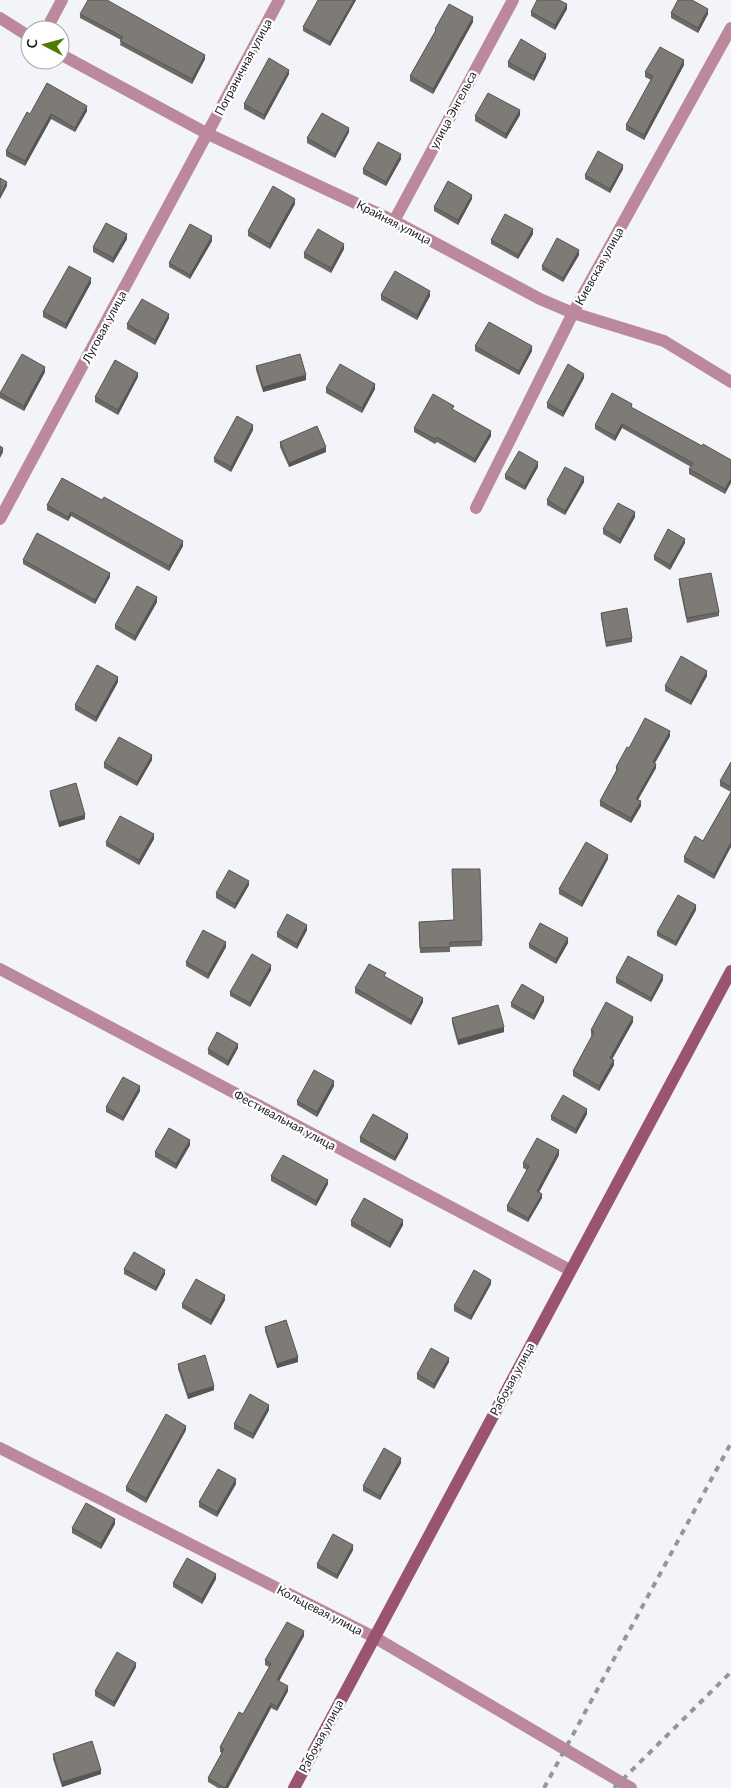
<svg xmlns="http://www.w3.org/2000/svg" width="731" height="1788" font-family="Lato,sans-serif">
<rect width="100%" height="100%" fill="#f2f4fa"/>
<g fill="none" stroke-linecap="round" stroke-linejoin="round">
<g stroke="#bb899b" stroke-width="12">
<polyline points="0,18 30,37"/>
<polyline points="46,30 62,0"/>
<polyline points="60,54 208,134 394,221 540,299 573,313 664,341 731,382"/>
<polyline points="394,221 513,0"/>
<polyline points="476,508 573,313 731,28"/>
<polyline points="0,519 279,0"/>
<polyline points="0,969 570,1270"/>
<polyline points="0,1448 374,1637 631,1788"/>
</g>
<polyline stroke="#9b5470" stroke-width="12" points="294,1788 731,971"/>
<g stroke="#94969a" stroke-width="4" stroke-dasharray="6 6" stroke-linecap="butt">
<polyline points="544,1788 731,1443"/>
<polyline points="614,1788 731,1672"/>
</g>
</g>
<g fill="#6c6a65">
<polygon points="356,0 330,46 303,31 303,27"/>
<polygon points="567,9 555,30 531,16 531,12"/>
<polygon points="671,13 708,14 698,33 671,18"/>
<polygon points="80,14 205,59 192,84 120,45 121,40 80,18"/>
<polygon points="473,22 433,94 410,81 410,76 435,32 435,29"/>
<polygon points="546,58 534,81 508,67 508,62"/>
<polygon points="684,65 644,140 626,130 626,125 651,80 645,77 645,72"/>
<polygon points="289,74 264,120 244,109 244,104"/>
<polygon points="87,111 75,132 51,119 25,166 6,156 6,151 30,114"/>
<polygon points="520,115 506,139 475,121 475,116"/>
<polygon points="349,132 335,158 307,143 307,138"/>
<polygon points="401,159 386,186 363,174 363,169"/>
<polygon points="623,169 610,193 585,179 585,175"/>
<polygon points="472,199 458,225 434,211 434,207"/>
<polygon points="295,204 270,249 248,236 248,231"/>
<polygon points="533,234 518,259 491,244 491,240"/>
<polygon points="127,239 113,263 93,252 93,247"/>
<polygon points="212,241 190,279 169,267 169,263"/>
<polygon points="344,249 331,273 304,258 304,253"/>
<polygon points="579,255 563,282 542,270 542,266"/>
<polygon points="91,283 66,329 43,317 43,312"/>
<polygon points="381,295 430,296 417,320 381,300"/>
<polygon points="169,318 155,345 127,329 127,324"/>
<polygon points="475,346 532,351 519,375 475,351"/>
<polygon points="256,366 306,380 263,392 256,370"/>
<polygon points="45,372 24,411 0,398 0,393"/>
<polygon points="138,377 118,415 95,402 95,397"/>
<polygon points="584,378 563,417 547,408 547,403"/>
<polygon points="326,388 375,389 362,413 326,393"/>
<polygon points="632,408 702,446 731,460 725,494 689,474 689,469 691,467 622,428 615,441 595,429 595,425"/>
<polygon points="454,410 491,436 475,463 437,442 435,444 414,432 414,428"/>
<polygon points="253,430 231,472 214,462 214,458"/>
<polygon points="280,442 326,452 289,467 280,447"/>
<polygon points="538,467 525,490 505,479 505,475"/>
<polygon points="62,478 183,546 169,571 71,516 68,521 47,510 47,505"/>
<polygon points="584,482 565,515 547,505 547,500"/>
<polygon points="635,517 620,544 603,534 603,529"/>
<polygon points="685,543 670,570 654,560 654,556"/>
<polygon points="23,560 110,577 95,604 23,564"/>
<polygon points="679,579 719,612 719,616 687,623 679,584"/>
<polygon points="157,602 135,641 115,629 115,625"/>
<polygon points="601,613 632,638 632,642 606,647 601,617"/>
<polygon points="707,676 691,705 665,691 665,686"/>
<polygon points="118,682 96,722 75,710 75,705"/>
<polygon points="670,736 655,763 656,768 638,800 641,806 631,823 600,806 600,801 616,771 616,767 629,748"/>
<polygon points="152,760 137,786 104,768 104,763"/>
<polygon points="731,762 731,792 720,786 720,781"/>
<polygon points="50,791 85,819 59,827 50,795"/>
<polygon points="731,792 714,879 684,862 684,857 703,841"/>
<polygon points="154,839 139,865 106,846 106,842"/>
<polygon points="608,859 582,907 559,894 559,889"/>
<polygon points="480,869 482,946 450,947 450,952 420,953 419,922 453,920"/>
<polygon points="249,885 235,909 216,898 216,893"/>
<polygon points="696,910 676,946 657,936 657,932"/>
<polygon points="307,930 297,949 277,937 277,933"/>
<polygon points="568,943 556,964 529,948 529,944"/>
<polygon points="226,947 208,979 186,966 186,962"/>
<polygon points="271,970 250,1007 230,996 230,992"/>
<polygon points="386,977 423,1002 411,1025 355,993 355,988"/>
<polygon points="616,978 663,980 651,1002 616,983"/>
<polygon points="544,1001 534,1020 511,1007 511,1003"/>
<polygon points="452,1018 504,1032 458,1045 452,1023"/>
<polygon points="633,1022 612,1059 614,1065 599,1091 573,1076 573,1071 592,1036 591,1035 591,1030"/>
<polygon points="238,1048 228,1066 208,1054 208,1049"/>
<polygon points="334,1086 317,1117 297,1105 297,1101"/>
<polygon points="140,1091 123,1121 106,1112 106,1107"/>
<polygon points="587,1114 576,1134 551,1120 551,1116"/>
<polygon points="360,1137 408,1138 395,1161 360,1142"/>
<polygon points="190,1145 176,1169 155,1157 155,1152"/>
<polygon points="559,1155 539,1192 542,1198 528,1222 507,1211 507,1206 527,1170 523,1168 523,1163"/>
<polygon points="271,1176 328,1184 316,1206 271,1181"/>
<polygon points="351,1221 403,1225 390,1248 351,1226"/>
<polygon points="124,1269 165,1274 156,1291 124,1274"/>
<polygon points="491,1284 471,1320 454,1311 454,1306"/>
<polygon points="225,1300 211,1325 182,1308 182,1304"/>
<polygon points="265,1327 298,1362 277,1368 265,1331"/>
<polygon points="449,1362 434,1389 417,1379 417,1374"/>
<polygon points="178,1364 214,1390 188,1399 178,1369"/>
<polygon points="269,1410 253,1439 234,1429 234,1424"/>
<polygon points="186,1430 146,1503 126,1491 126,1487"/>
<polygon points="401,1463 380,1500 363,1491 363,1486"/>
<polygon points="236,1484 217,1517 199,1507 199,1502"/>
<polygon points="115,1524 101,1549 72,1533 72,1528"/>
<polygon points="353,1550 337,1579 317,1568 317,1564"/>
<polygon points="216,1579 202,1604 173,1587 173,1583"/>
<polygon points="304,1636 279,1681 288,1691 277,1711 271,1708 228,1788 218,1788 208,1782 208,1778 222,1753 220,1752 220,1747 243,1714 269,1667 265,1665 265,1660"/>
<polygon points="136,1667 114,1707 95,1696 95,1691"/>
<polygon points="53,1754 101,1774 62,1787 53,1759"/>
</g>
<g fill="#585653">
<polygon points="354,0 356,0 330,46 330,42"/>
<polygon points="567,4 567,9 555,30 555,25"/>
<polygon points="708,9 708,14 698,33 698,28"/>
<polygon points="473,17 473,22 433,94 433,89"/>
<polygon points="546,54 546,58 534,81 534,76"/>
<polygon points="205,55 205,59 192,84 192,79"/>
<polygon points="684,60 684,65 644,140 644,135"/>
<polygon points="289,70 289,74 264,120 264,115"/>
<polygon points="87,106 87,111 75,132 75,128"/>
<polygon points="520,110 520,115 506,139 506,134"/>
<polygon points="51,114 51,119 25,166 25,161"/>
<polygon points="349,128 349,132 335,158 335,154"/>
<polygon points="401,154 401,159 386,186 386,182"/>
<polygon points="623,165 623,169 610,193 610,189"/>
<polygon points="7,182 7,186 0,199 0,195"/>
<polygon points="472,195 472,199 458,225 458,220"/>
<polygon points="295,199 295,204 270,249 270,244"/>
<polygon points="533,229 533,234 518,259 518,255"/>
<polygon points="127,234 127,239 113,263 113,258"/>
<polygon points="212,236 212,241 190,279 190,275"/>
<polygon points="344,244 344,249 331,273 331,268"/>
<polygon points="579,250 579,255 563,282 563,278"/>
<polygon points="91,278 91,283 66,329 66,324"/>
<polygon points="430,291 430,296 417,320 417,315"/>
<polygon points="169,314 169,318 155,345 155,340"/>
<polygon points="532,346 532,351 519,375 519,371"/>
<polygon points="45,367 45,372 24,411 24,406"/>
<polygon points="138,373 138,377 118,415 118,410"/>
<polygon points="584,374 584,378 563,417 563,412"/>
<polygon points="306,375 306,380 263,392 263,387"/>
<polygon points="375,384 375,389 362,413 362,408"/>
<polygon points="622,424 622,428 615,441 615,436"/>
<polygon points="253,425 253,430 231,472 231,467"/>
<polygon points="491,431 491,436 475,463 475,459"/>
<polygon points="326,447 326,452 289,467 289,463"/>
<polygon points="3,448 3,452 0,458 0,454"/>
<polygon points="538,462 538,467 525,490 525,486"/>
<polygon points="584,477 584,482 565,515 565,511"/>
<polygon points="731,478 731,483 725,494 725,489"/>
<polygon points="71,512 71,516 68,521 68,517"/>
<polygon points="635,512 635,517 620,544 620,539"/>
<polygon points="685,539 685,543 670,570 670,565"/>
<polygon points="183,541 183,546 169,571 169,566"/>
<polygon points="110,573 110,577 95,604 95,600"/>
<polygon points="157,597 157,602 135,641 135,636"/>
<polygon points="707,671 707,676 691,705 691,701"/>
<polygon points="118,677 118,682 96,722 96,717"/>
<polygon points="670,731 670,736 653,766 653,762"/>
<polygon points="152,755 152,760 137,786 137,782"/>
<polygon points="656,764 656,768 636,803 636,799"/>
<polygon points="641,801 641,806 631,823 631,818"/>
<polygon points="85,815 85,819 59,827 59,822"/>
<polygon points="154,834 154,839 139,865 139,860"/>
<polygon points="731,842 731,847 714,879 714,874"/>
<polygon points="608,855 608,859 582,907 582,902"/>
<polygon points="249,881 249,885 235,909 235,904"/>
<polygon points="696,905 696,910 676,946 676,942"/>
<polygon points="307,925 307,930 297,949 297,944"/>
<polygon points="568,938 568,943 556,964 556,959"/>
<polygon points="226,942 226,947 208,979 208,974"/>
<polygon points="271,965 271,970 250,1007 250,1003"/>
<polygon points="663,975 663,980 651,1002 651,998"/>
<polygon points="544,997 544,1001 534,1020 534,1015"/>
<polygon points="423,998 423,1002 411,1025 411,1020"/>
<polygon points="633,1017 633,1022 610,1063 610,1058"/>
<polygon points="504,1027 504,1032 458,1045 458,1040"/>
<polygon points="238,1044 238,1048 228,1066 228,1061"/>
<polygon points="614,1060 614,1065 599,1091 599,1086"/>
<polygon points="334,1081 334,1086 317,1117 317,1112"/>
<polygon points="140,1086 140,1091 123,1121 123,1117"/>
<polygon points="587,1109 587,1114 576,1134 576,1129"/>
<polygon points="408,1134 408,1138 395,1161 395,1157"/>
<polygon points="190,1140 190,1145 176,1169 176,1164"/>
<polygon points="559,1150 559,1155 537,1196 537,1191"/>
<polygon points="328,1180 328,1184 316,1206 316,1201"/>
<polygon points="542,1194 542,1198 528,1222 528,1218"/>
<polygon points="403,1220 403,1225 390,1248 390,1243"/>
<polygon points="165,1270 165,1274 156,1291 156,1287"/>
<polygon points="491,1280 491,1284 471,1320 471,1316"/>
<polygon points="225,1295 225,1300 211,1325 211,1320"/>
<polygon points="298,1357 298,1362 277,1368 277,1364"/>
<polygon points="449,1358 449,1362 434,1389 434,1384"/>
<polygon points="214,1386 214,1390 188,1399 188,1394"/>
<polygon points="269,1405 269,1410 253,1439 253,1434"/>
<polygon points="186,1426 186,1430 146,1503 146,1498"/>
<polygon points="401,1458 401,1463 380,1500 380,1496"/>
<polygon points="236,1479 236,1484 217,1517 217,1512"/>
<polygon points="115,1519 115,1524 101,1549 101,1544"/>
<polygon points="353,1545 353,1550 337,1579 337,1575"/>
<polygon points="216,1574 216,1579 202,1604 202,1599"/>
<polygon points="304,1631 304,1636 277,1685 277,1680"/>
<polygon points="136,1663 136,1667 114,1707 114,1702"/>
<polygon points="288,1686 288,1691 277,1711 277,1707"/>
<polygon points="271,1703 271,1708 228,1788 225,1788"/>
<polygon points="101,1770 101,1774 62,1787 62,1782"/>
</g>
<g fill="#7e7b76" stroke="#585653">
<polygon points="88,0 107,0 205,55 192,79 120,41 123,37 80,14"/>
<polygon points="318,0 354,0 330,42 303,27"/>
<polygon points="537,0 559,0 567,4 555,25 531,12"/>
<polygon points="678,0 692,0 708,9 698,28 671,13"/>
<polygon points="449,4 473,17 433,89 410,76 436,30 435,29"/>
<polygon points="521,39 546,54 534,76 508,62"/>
<polygon points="660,47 684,60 644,135 626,125 653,76 645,72"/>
<polygon points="269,58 289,70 264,115 244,104"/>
<polygon points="47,83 87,106 75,128 51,114 25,161 6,151 27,112 30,114"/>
<polygon points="488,93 520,110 506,134 475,116"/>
<polygon points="322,113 349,128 335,154 307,138"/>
<polygon points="378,142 401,154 386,182 363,169"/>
<polygon points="598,151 623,165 610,189 585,175"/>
<polygon points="0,178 7,182 0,195"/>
<polygon points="448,181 472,195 458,220 434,207"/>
<polygon points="273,186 295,199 270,244 248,231"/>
<polygon points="505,214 533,229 518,255 491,240"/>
<polygon points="106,223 127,234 113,258 93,247"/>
<polygon points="190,224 212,236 190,275 169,263"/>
<polygon points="318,229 344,244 331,268 304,253"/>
<polygon points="557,238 579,250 563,278 542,266"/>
<polygon points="69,266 91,278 66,324 43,312"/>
<polygon points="395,271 430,291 417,315 381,295"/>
<polygon points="142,299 169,314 155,340 127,324"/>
<polygon points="489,322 532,346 519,371 475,346"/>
<polygon points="22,354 45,367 24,406 0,393"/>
<polygon points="300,354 306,375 263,387 256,366"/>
<polygon points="115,360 138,373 118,410 95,397"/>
<polygon points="340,364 375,384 362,408 326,388"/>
<polygon points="568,364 584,374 563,412 547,403"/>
<polygon points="612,393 632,404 631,407 702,446 703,444 731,460 731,478 725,489 689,469 693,463 622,424 615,436 595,425"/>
<polygon points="433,394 454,406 452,409 491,431 475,459 437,437 435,439 414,428"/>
<polygon points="237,416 253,425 231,467 214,458"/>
<polygon points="317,426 326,447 289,463 280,442"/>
<polygon points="0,446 3,448 0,454"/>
<polygon points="519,451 538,462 525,486 505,475"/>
<polygon points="565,467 584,477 565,511 547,500"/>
<polygon points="62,478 102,500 104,497 183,541 169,566 71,512 68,517 47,505"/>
<polygon points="618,503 635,512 620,539 603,529"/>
<polygon points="668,529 685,539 670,565 654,556"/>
<polygon points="37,533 110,573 95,600 23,560"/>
<polygon points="711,573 719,612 687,618 679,579"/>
<polygon points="137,586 157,597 135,636 115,625"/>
<polygon points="627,608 632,638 606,642 601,613"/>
<polygon points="681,656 707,671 691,701 665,686"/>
<polygon points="97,665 118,677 96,717 75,705"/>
<polygon points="645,718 670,731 653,762 656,764 636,799 641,801 631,818 600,801 618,768 616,767 627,747 629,748"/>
<polygon points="119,737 152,755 137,782 104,763"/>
<polygon points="731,762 731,787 720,781"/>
<polygon points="76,783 85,815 59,822 50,791"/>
<polygon points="731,792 731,842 714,874 684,857 695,836 703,841"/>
<polygon points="120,816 154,834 139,860 106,842"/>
<polygon points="586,842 608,855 582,902 559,889"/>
<polygon points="452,869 480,869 482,941 450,942 450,947 420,948 419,922 454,920"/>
<polygon points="229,870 249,881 235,904 216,893"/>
<polygon points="678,895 696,905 676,942 657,932"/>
<polygon points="287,914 307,925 297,944 277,933"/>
<polygon points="540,923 568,938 556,959 529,944"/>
<polygon points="203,930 226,942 208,974 186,962"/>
<polygon points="252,954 271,965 250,1003 230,992"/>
<polygon points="628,956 663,975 651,998 616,978"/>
<polygon points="369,964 386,973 384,976 423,998 411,1020 355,988"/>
<polygon points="522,984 544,997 534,1015 511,1003"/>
<polygon points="606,1002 633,1017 610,1058 614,1060 599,1086 573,1071 594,1032 591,1030"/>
<polygon points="498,1005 504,1027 458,1040 452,1018"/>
<polygon points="217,1032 238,1044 228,1061 208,1049"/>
<polygon points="314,1070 334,1081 317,1112 297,1101"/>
<polygon points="123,1077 140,1086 123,1117 106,1107"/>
<polygon points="563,1095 587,1109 576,1129 551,1116"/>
<polygon points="373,1114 408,1134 395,1157 360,1137"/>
<polygon points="169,1128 190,1140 176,1164 155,1152"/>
<polygon points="537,1138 559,1150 537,1191 542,1194 528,1218 507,1206 529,1166 523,1163"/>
<polygon points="283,1155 328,1180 316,1201 271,1176"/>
<polygon points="364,1198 403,1220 390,1243 351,1221"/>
<polygon points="134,1252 165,1270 156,1287 124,1269"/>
<polygon points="474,1270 491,1280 471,1316 454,1306"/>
<polygon points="196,1279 225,1295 211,1320 182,1304"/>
<polygon points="286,1320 298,1357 277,1364 265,1327"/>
<polygon points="431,1348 449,1358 434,1384 417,1374"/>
<polygon points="205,1355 214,1386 188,1394 178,1364"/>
<polygon points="250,1394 269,1405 253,1434 234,1424"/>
<polygon points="166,1414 186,1426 146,1498 126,1487"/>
<polygon points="384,1448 401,1458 380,1496 363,1486"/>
<polygon points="218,1469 236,1479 217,1512 199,1502"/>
<polygon points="86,1503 115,1519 101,1544 72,1528"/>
<polygon points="333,1534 353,1545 337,1575 317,1564"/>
<polygon points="187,1558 216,1574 202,1599 173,1583"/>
<polygon points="287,1622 304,1631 277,1680 288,1686 277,1707 271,1703 225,1788 208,1778 224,1749 220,1747 239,1712 243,1714 271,1664 265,1660"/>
<polygon points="117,1652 136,1663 114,1702 95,1691"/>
<polygon points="92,1741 101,1770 62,1782 53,1754"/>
</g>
<g text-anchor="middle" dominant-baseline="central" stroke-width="4.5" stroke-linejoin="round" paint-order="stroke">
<g font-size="12" fill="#222325" stroke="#fff">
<text transform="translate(243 67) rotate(-62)">Пограничная улица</text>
<text transform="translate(453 110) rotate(-62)">улица Энгельса</text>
<text transform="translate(394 222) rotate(27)">Крайняя улица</text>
<text transform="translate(599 266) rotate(-61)">Киевская улица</text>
<text transform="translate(104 327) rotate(-62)">Луговая улица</text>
<text transform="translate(285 1120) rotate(28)">Фестивальная улица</text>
<text transform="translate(512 1379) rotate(-62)">Рабочая улица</text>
<text transform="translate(320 1610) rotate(27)">Кольцевая улица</text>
<text transform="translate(321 1736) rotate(-62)">Рабочая улица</text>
</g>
</g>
<g transform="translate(45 45) rotate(276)"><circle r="24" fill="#ffffff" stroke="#a7a7a8"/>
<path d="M0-4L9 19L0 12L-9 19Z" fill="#4e7b00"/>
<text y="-8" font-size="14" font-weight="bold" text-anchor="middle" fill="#222325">С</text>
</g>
</svg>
